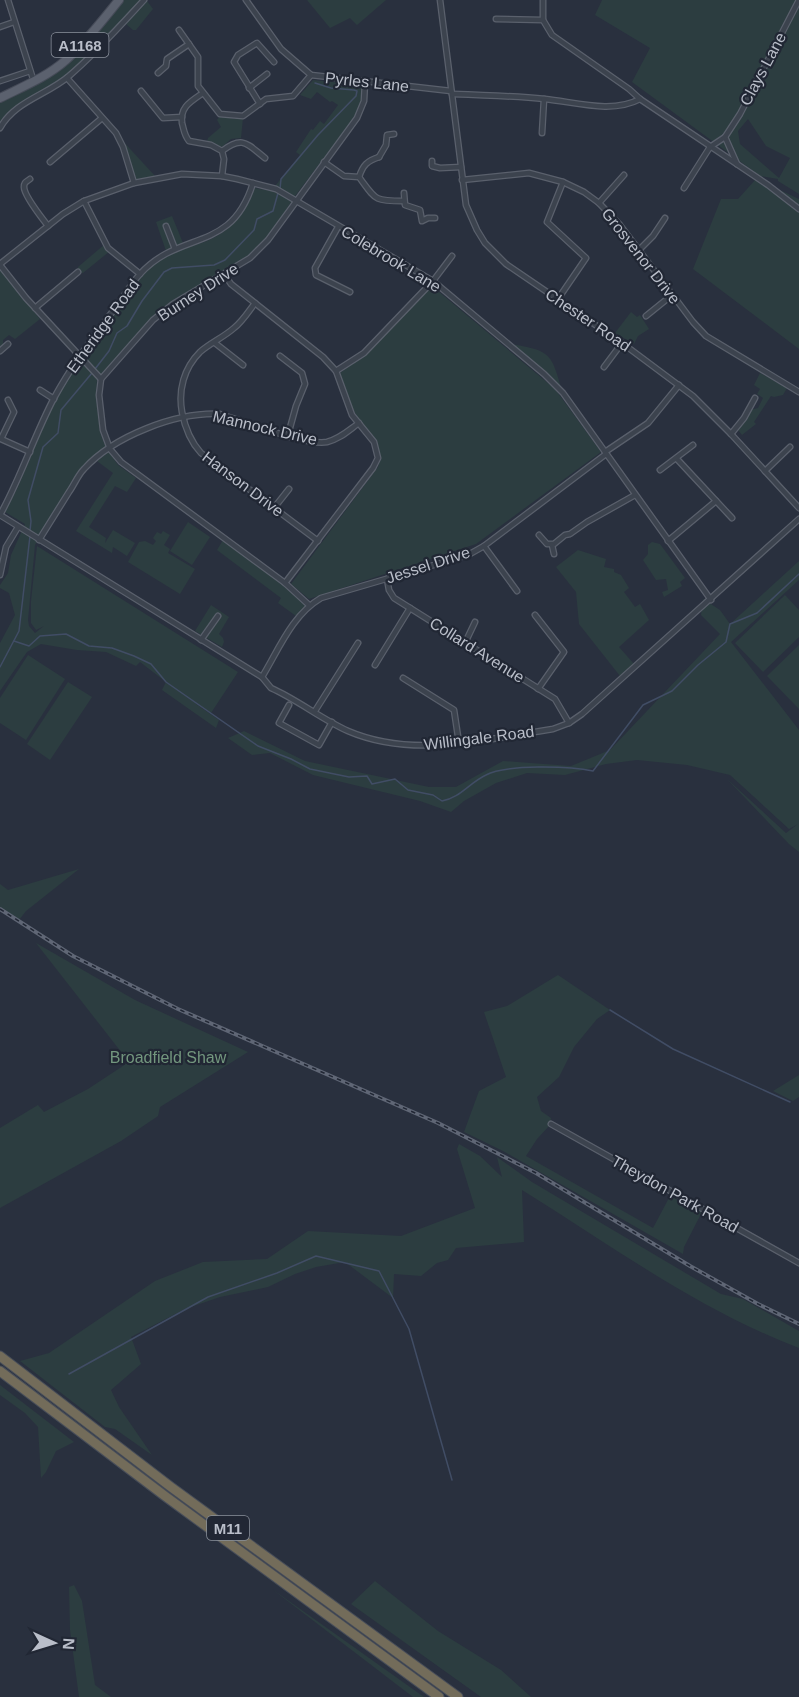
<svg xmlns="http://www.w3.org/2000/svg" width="799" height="1697" font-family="Helvetica,sans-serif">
<rect width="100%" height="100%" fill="#29303e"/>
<g fill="#2c3d40" fill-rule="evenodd">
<polygon points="122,0 144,0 67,78 17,108 0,128 0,101 66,63"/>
<polygon points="307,0 386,0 357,25 350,18 330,28"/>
<path d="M602 0H799V194L778 181V179L760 176 632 82 650 48 595 15ZM748 119 766 146 790 158 779 178 740 144 738 131Z"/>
<polygon points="147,1 153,9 136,30 133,30 126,24"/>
<path d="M313 80 361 85 362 101 355 117 295 196 268 238 248 256 170 302 151 319 97 380 96 396 100 432 106 448 81 468 35 545 28 620 29 626 35 633 44 626 36 630 31 623V601L37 546 238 672 211 713 193 702 219 720 216 728 162 690 166 682 140 662 136 666 106 652 77 650 41 644 27 652 0 691V643L15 615 9 593 0 588V585L8 573 11 555 25 524 5 512 17 489 55 399 62 387 142 276C147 270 152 264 159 260 176 248 197 247 215 237 235 227 246 207 255 188L271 191 300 155 296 152 311 129 313 130 320 121 324 124 338 105 332 101 330 102 317 92 311 99 300 95Z"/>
<polygon points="220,116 236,119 243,118 241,138 231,139 222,147 207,142 208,138 221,127 217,120"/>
<polygon points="120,138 155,176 135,180"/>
<polygon points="756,179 799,199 799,349 693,269 721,199 738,199"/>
<polygon points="172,216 183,243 175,246 169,224 163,226 173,247 166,251 156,222"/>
<polygon points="105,244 110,251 83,273 78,272 78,267"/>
<polygon points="0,270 40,319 15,339 9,335 3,340 3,345 0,347"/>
<path d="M432 286 555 389 601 452 476 544 309 599 291 584 378 467C386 444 365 431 355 413 348 401 345 386 340 373L367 353Z"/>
<polygon points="631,312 637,317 640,315 649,329 638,336 634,344 615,333"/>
<path d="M511 344C551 351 551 353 562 390L545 372Z"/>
<polygon points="760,373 787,388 783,395 774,397 771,396 754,422 756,424 742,435 738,430 750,410 758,408 763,398 757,394 760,389 754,385"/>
<polygon points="109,452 118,465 136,478 127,492 115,486 89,527 106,538 105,543 113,530 135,543 127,556 113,547 112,553 76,531 113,473 97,461"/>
<polygon points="188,522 210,537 192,565 170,551"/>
<polygon points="163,531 170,535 164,545 170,549 168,553 195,569 180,594 128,562 139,542 145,541 153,545 156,541 153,538 157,532 161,534"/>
<polygon points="223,540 284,584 306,605 296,616 278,603 281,598 217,550"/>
<polygon points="652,542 660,544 685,578 680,582 682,586 664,597 662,592 668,590 666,579 656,580 643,560 648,554 648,545"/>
<polygon points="578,550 606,559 604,567 614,569 614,572 621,575 629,588 624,592 635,607 640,604 649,620 619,647 634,664 620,676 579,624 576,592 556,567"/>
<polygon points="799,561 799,580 731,642 799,730 799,852 789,844 727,779 786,833 798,824 789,829 730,775 687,765 637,760 606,764 565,775 527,773 496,783 464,801 451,812 420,801 313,775 270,753 252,755 228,738 244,731 305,761 429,787 456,787 503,761 571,766 610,750 720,634 701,615 703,599 720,610 730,624"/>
<polygon points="785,595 799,610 799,637 763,672 735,643"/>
<polygon points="211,605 229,617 219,634 223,638 224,642 222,647 195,631"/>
<polygon points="799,645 799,709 767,676"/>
<polygon points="28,655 65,679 26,740 0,723 0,698"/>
<polygon points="68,682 92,697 50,760 27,744"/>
<polygon points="79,869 26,911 19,920 0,908 0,884 8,890"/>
<polygon points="36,943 135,1000 248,1052 160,1107 158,1116 121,1141 0,1208 0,1128 38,1105 44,1112 88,1089 129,1062"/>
<polygon points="558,975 610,1010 597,1019 574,1047 559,1077 537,1097 541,1111 551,1118 550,1125 537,1139 526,1156 653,1228 670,1196 702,1212 684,1247 683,1254 503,1151 464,1132 479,1091 506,1077 484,1012 507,1006"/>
<polygon points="799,1075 799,1097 793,1101 773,1091"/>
<path d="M459 1144 480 1156 502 1177 497 1157 532 1182 721 1294 743 1299 799 1331V1348C699 1310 612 1246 522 1190L524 1242 456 1248 448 1260 437 1263 421 1276 394 1274 393 1298 345 1262 316 1267 295 1274 268 1287 220 1297 185 1309 131 1337 141 1364 111 1390 119 1407 152 1455 115 1429 105 1427 20 1361 49 1353 155 1281 203 1262 267 1259 308 1231 401 1236 475 1208 457 1149Z"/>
<polygon points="0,1385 74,1442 56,1451 46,1472 41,1478 38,1427 25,1413 0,1395"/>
<polygon points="375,1581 438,1631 501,1670 531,1697 481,1697 351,1604"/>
<polygon points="74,1585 82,1601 95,1685 111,1697 79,1697 70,1630 69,1587"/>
<polygon points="272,1589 424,1697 413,1697"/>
</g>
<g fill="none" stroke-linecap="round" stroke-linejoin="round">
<g stroke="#414d65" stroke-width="1.5">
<polyline points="280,189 281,179 318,135 356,96 357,91 354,90 331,88 315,83"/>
<polyline points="95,369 109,351 117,333 127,326 142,301 164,272 172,268 214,265 225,260 254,230 257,219 273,211 278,193"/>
<polyline points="30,531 31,521 28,500 43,447 58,433 61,410 92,373"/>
<path d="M14 641 29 646 40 636 66 634 89 646 112 648 134 656 151 664 166 682 258 746 291 759 310 769 349 777 367 776 372 784 395 779 408 790 433 795 442 801C460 798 469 783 486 775 506 764 570 766 593 771L643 705 672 691 698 665 726 642 730 624 757 613 799 574"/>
<polyline points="0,667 19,631 30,536"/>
<polyline points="610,1010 673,1049 790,1102"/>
<polyline points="69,1374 208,1297 277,1273 316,1256 379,1271 409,1329 452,1480"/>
</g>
<g stroke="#5a606c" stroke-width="7">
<g id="street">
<polyline points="8,0 34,82"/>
<polyline points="246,0 281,49 311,75 451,91"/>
<polyline points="440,0 466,205 477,230 485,243 506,264 622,343 693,396 731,434 799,508"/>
<polyline points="543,0 543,20 552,35 629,89 640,99 768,185 799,209"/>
<polyline points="496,19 543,20"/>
<polyline points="0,27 14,22"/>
<polyline points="179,30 198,57 198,86 220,114 243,116 266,99 293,96 311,75"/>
<polyline points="158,73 166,66 167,59 189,44"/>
<polyline points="67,78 116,133 123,147 134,183"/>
<polyline points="0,81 30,71"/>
<polyline points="249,88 267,74"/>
<polyline points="141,91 163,118 182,117"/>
<path d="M203 93C190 102 180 107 182 123 184 130 184 135 189 141L211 145 222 151 224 159 222 176"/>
<path d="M452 94C483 95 514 96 545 99 575 102 612 114 640 99"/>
<polyline points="260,104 234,62 238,55 257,43 274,62"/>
<path d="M0 128C15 101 47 95 69 76 96 53 120 26 144 0"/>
<polyline points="542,133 544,99"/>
<polyline points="725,137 737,164"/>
<polyline points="710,147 725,137 740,114 799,0"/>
<path d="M222 151C243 135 247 144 265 158"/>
<polyline points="379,157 386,145 387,135 394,134"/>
<polyline points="432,161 432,166 440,168 461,167"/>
<polyline points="50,162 102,118"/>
<path d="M324 162 344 176 359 177C376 200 374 201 403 201"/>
<path d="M359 177C363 165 367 161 379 157"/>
<path d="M30 179C26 182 24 182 24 187 24 196 42 218 48 226"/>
<polyline points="462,180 529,173 563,182 584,192 599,203 620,225 693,322 706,336 799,392"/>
<polyline points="684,188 710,147"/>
<polyline points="404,193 405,205 420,210 422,221 428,218 435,218"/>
<polyline points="84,201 108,248 140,274"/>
<polyline points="599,203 624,175"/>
<polyline points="166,226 175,249"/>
<polyline points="338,227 315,268 316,275 350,292"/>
<polyline points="639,250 653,236 665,218"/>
<polyline points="0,264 63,214 84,201 134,183 182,174 222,176 237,179 276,189 433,281 544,374 563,393 711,600"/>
<polyline points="0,265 26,298 101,379"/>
<polyline points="224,274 231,284 323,357 336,371 352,415 374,442 378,458 373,468 285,583"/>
<polyline points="558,299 586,258 547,222 563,182"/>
<path d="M255 303C249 311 242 322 234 328 224 337 210 343 200 352 184 368 178 390 182 412 185 428 190 441 201 453L318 541"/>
<polyline points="35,308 78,272"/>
<polyline points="646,316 672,295"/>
<polyline points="215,343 243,365"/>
<polyline points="0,351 8,344"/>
<polyline points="280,356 302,373 305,384 296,406 288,435"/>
<polyline points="604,367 622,343"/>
<polyline points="336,371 364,353 433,281 452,256"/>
<polyline points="40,390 54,399"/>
<polyline points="8,400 14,412 1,439 30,452"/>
<polyline points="731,434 744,418 755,398"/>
<polyline points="605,452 648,423 679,385"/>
<polyline points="677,459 732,518"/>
<polyline points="660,470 693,445"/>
<polyline points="765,471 790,447"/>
<polyline points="274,508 289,489"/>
<path d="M0 515 262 677 271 688C298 700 321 719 348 731 413 759 486 739 553 729L569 723 582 714 799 519"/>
<path d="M0 515C21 477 34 436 54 398 71 367 91 339 113 311 122 299 130 285 140 274 181 229 231 254 253 183"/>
<polyline points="539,535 547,544 554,544 565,535 570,534 587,522 635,495"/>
<path d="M39 540C49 524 59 508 69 492 74 485 78 475 84 469 114 436 176 412 220 414 244 421 305 446 327 442 340 439 349 430 359 423"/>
<polyline points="668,541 716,501"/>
<polyline points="552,545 554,554"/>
<polyline points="484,546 517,591"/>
<polyline points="0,575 6,547 18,527"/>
<polyline points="387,579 389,590 394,598 555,699 569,723"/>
<polyline points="309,605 285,583 121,462 110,449 103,430 99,395 101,379 153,320 173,304 250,258 268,240 357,118 364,101 365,82"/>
<polyline points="535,615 564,652 538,689"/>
<polyline points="201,640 218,616"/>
<polyline points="465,643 475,622"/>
<polyline points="375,665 410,608"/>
<path d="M262 677C279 649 292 615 321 598L468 555 484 546 606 454"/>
<polyline points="403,678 454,710 459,743"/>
<polyline points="289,705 279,723 319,745 332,722"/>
<polyline points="315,711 358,643"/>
<polyline points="551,1124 799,1263"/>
</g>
</g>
<g stroke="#464b58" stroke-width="10">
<path id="primary" d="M0 98C22 87 47 77 66 60 86 42 102 21 119 0"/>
</g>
<g stroke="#474d59" stroke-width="11">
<g id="highway">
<polyline points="0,1356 171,1487 458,1697"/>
<polyline points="0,1371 165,1496 439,1697"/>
</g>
</g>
<use href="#street" stroke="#3c434e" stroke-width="4.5"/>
<use href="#primary" stroke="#5b616e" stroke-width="8"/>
<use href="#highway" stroke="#736c5a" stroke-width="9"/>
<g stroke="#5f6675" stroke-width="4">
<polyline id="rail" points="0,909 73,956 178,1009 438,1123 536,1173 690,1266 758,1304 799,1324"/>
</g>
<use href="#rail" stroke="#212734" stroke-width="1.5" stroke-dasharray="4.5" stroke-linecap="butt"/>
</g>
<g text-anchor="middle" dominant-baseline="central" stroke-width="4.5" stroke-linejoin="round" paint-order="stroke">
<g fill="#212734" stroke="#8b919c" stroke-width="1.5">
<rect x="51.5" y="33" width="57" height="24" rx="4.5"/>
<rect x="207" y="1516" width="42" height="24" rx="4.5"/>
</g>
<g font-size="15" font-weight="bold" fill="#b9bec9">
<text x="80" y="45">A1168</text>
<text x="228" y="1528">M11</text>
</g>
<g font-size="16" fill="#b9bec9" stroke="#212734">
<text transform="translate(763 69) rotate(-62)">Clays Lane</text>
<text transform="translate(367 82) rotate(6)">Pyrles Lane</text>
<text transform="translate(641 256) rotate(52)">Grosvenor Drive</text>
<text transform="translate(391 259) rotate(31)">Colebrook Lane</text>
<text transform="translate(198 292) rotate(-33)">Burney Drive</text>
<text transform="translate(588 320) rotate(34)">Chester Road</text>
<text transform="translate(103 326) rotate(-54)">Etheridge Road</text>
<text transform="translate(265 428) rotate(13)">Mannock Drive</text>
<text transform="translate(243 484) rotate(37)">Hanson Drive</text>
<text transform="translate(428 565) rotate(-18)">Jessel Drive</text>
<text transform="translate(477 650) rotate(32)">Collard Avenue</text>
<text transform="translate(479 738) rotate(-7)">Willingale Road</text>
<text transform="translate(675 1194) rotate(29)">Theydon Park Road</text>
</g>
<g font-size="16" fill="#73977e" stroke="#212734">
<text x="168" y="1057">Broadfield Shaw</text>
</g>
</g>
<g transform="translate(54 1643) rotate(94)" stroke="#212734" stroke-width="4.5" paint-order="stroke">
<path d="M0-4.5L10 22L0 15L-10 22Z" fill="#b9bec9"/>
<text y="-9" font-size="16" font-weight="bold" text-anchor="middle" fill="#b9bec9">N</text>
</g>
</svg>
